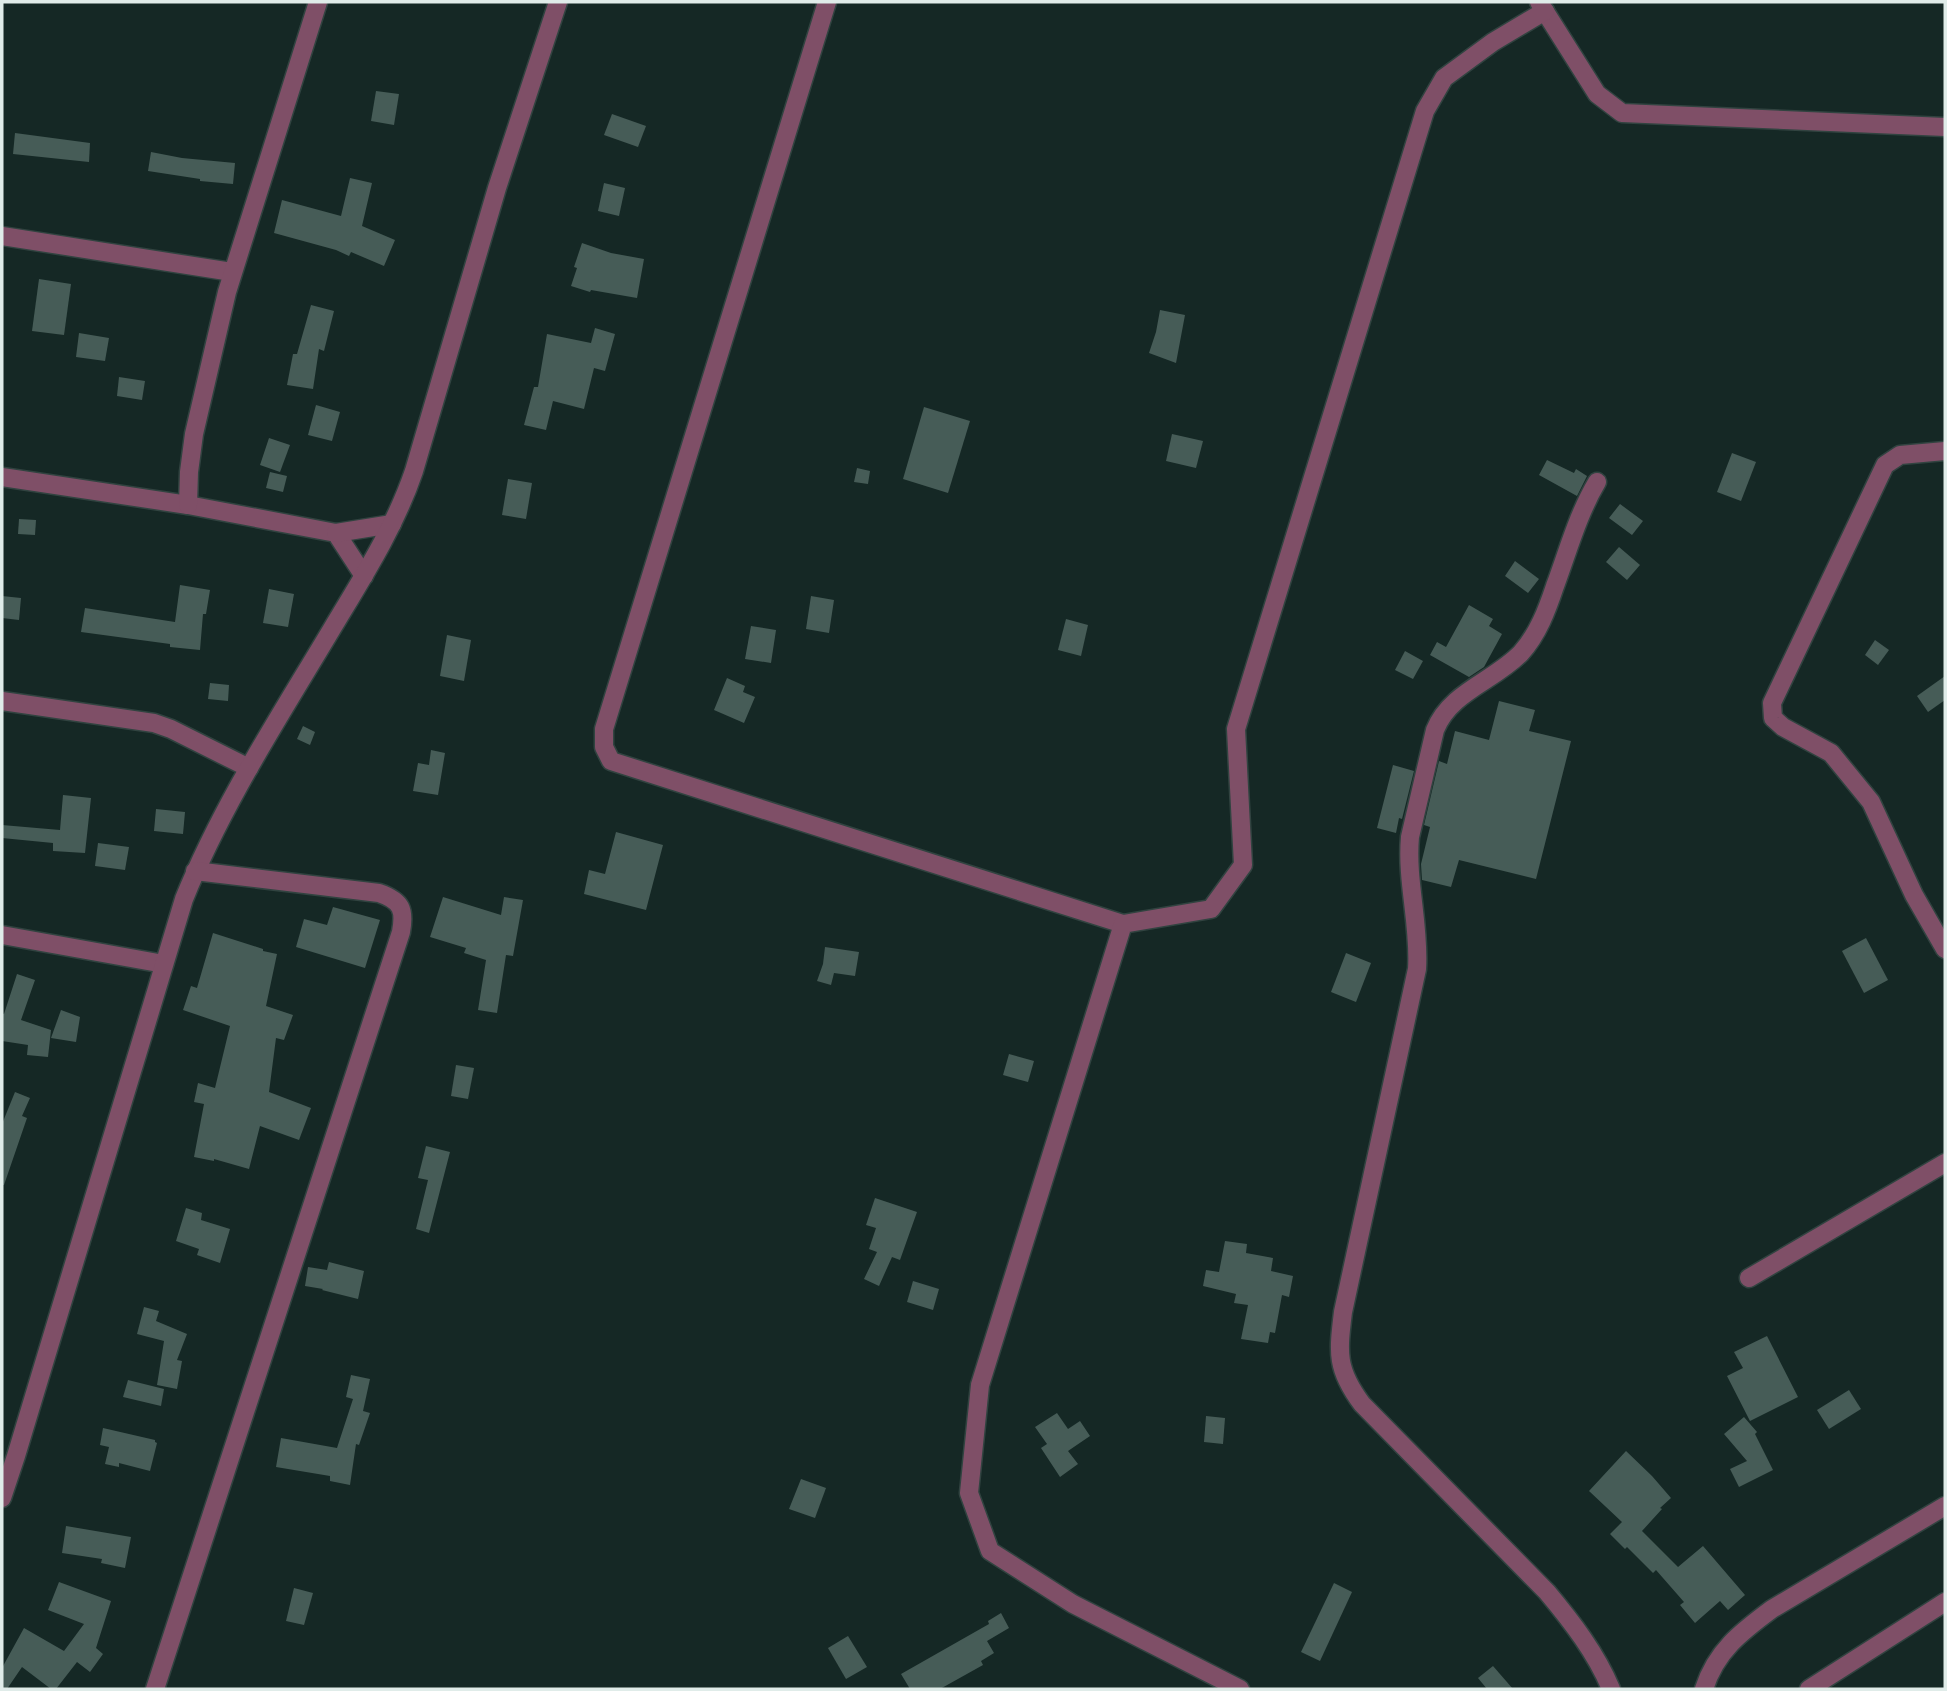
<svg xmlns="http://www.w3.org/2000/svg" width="1947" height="1691" font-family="Lora,serif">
<rect width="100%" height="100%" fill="#152825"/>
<g fill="#465c57">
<polygon points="376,91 399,94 394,125 371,121"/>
<polygon points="612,114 646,126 638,147 604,135"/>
<polygon points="15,133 90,143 89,162 13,154"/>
<polygon points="151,152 182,158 235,163 233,184 200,181 200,179 148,171"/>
<polygon points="350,178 372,183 362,226 395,240 384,266 351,252 349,256 336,250 274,233 282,200 341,216"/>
<polygon points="604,183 625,188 619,216 598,211"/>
<polygon points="582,243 611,253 644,259 637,298 591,290 590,292 571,286 577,268 574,267"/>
<polygon points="39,279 71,284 64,335 32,331"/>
<polygon points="311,305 334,311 324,351 319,349 313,389 287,385 293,354 297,354"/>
<polygon points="1160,310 1185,315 1176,363 1149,353 1156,332"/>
<polygon points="595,328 615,334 605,371 594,368 584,409 553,401 546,430 524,425 534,387 538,387 547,334 591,343"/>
<polygon points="79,333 109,338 105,361 76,357"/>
<polygon points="119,377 145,381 142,400 117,396"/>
<polygon points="316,405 340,412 332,441 308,435"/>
<polygon points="924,407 970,421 948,493 903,479"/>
<polygon points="1172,434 1203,441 1196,468 1166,461"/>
<polygon points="269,438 290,445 280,472 260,465"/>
<polygon points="1732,453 1756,462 1741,501 1717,492"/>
<polygon points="1547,460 1574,473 1576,469 1587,476 1577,496 1539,475"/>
<polygon points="857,468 870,471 868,484 854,482"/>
<polygon points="270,472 287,476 283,492 266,488"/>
<polygon points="508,479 532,483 526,519 502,515"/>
<polygon points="1620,504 1643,521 1632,535 1609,518"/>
<polygon points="19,519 36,520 35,535 18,534"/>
<polygon points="1619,547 1640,565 1627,580 1606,562"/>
<polygon points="1515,561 1539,579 1528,593 1505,576"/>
<polygon points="180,585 210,590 206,614 203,614 200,650 170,647 170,644 81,632 85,608 175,622"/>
<polygon points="269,589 294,594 288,627 263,623"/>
<polygon points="2,596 21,598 19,620 2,618"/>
<polygon points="811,596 834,600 829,633 806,629"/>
<polygon points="1469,605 1493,619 1489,626 1502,634 1484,667 1469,677 1430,655 1437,642 1446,647"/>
<polygon points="1066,619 1088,625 1081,656 1058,650"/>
<polygon points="751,626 776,630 771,663 745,659"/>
<polygon points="447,635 471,640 464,681 440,676"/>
<polygon points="1875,640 1889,650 1878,665 1865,655"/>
<polygon points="1405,651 1423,661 1413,679 1395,670"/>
<polygon points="1945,676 1945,700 1928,712 1917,696"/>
<polygon points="727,678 745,686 743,692 755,697 744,723 714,710"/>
<polygon points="210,683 229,685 228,701 208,699"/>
<polygon points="1499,701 1535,710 1529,731 1571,741 1536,879 1459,860 1451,887 1422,880 1421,864 1430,827 1424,825 1439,761 1447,764 1455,731 1489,740"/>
<polygon points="303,726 315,732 310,745 297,739"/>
<polygon points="431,750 445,753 438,795 413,791 418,763 429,765"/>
<polygon points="1393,765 1414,771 1402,819 1399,818 1396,833 1377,828"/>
<polygon points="63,795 91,798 85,853 53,851 53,843 2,838 2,825 60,830"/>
<polygon points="156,809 185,812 183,834 154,831"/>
<polygon points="616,832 663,845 646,910 584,894 589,870 605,874"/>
<polygon points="98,843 129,847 125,870 95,866"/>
<polygon points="443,897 501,915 504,897 523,900 513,956 506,955 497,1013 478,1010 486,960 464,953 466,948 430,937"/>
<polygon points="333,907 380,920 365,968 296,947 304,919 327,925"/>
<polygon points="213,933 263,949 263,951 277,954 266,1006 293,1015 284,1040 276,1038 269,1092 311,1108 299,1140 260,1126 249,1169 214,1159 214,1161 194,1157 204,1104 194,1102 198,1083 215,1088 230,1026 183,1010 191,986 197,988"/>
<polygon points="1866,938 1888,980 1864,993 1842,951"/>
<polygon points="825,947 859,952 855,976 834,973 831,985 817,981 823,964"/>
<polygon points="1346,953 1371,963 1356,1002 1331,992"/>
<polygon points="17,974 35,980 21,1020 51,1030 48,1057 27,1055 28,1045 2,1041 2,1013 4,1014"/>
<polygon points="61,1010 80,1017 76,1042 51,1038"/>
<polygon points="1009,1054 1034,1061 1028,1082 1003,1075"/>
<polygon points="456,1065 474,1068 468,1099 451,1096"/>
<polygon points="15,1092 30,1098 22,1116 27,1118 4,1185 2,1185 2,1124"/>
<polygon points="426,1146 450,1152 429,1233 416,1229 428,1180 418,1178"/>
<polygon points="875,1198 917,1212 900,1260 892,1257 879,1286 864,1279 877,1252 869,1249 876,1228 866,1225"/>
<polygon points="186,1208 202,1213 201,1220 230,1229 220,1263 197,1255 199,1249 176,1241"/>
<polygon points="1225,1241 1247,1244 1246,1253 1273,1258 1271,1271 1293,1276 1289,1297 1282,1295 1275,1333 1270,1332 1268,1343 1241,1339 1248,1305 1234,1303 1236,1294 1203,1286 1206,1270 1219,1272"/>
<polygon points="329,1262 364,1271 358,1299 322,1290 323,1289 305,1286 308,1267 327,1270"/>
<polygon points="913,1281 939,1289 933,1310 907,1302"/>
<polygon points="144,1307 159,1311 156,1321 187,1334 177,1360 182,1361 177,1389 157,1385 164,1341 137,1334"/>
<polygon points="1767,1336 1798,1397 1750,1421 1727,1376 1743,1368 1734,1352"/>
<polygon points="351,1375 370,1379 363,1411 370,1413 359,1445 356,1444 350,1485 330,1481 330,1476 276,1467 281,1438 337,1448 353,1399 346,1397"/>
<polygon points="128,1380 164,1389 161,1406 123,1397"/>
<polygon points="1849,1390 1861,1409 1829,1429 1817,1410"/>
<polygon points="1057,1413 1068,1429 1080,1421 1090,1436 1068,1451 1078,1464 1060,1477 1041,1448 1047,1444 1035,1427"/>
<polygon points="1206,1416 1225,1418 1223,1444 1204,1442"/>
<polygon points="1744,1417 1757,1432 1755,1434 1773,1470 1739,1487 1730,1469 1747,1461 1724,1434"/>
<polygon points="103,1428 155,1440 155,1442 157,1443 150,1471 119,1463 119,1467 105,1464 109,1447 100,1445"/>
<polygon points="1626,1451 1652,1476 1671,1498 1660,1508 1662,1509 1642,1531 1678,1567 1703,1546 1745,1595 1728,1610 1720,1601 1695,1623 1680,1605 1684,1602 1656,1570 1653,1573 1627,1547 1625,1549 1610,1534 1622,1522 1589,1491"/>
<polygon points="801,1479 826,1488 815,1518 789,1509"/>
<polygon points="66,1526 131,1537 125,1568 101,1563 102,1559 62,1553"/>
<polygon points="59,1582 111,1601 96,1648 103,1654 90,1672 77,1662 56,1689 51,1689 22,1667 7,1689 2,1689 2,1668 24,1628 64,1651 84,1624 48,1610"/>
<polygon points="1334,1583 1352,1592 1320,1661 1301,1652"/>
<polygon points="294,1588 313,1593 304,1625 286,1621"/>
<polygon points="1001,1613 1009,1628 987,1641 994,1653 981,1661 983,1665 940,1689 910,1689 901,1674 989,1624 988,1621"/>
<polygon points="848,1636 867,1667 846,1679 828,1648"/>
<polygon points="1493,1666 1513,1689 1487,1689 1478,1678"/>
</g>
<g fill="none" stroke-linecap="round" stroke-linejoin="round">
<g stroke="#314340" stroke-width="21">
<g id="minor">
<polyline points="827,2 604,729 604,747 611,761 1123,924"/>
<polyline points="1539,2 1597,94 1622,113 1945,127"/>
<polyline points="2,236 232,272"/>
<polyline points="1945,451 1900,455 1885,465 1772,703 1773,718 1783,727 1831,753 1871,802 1914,895 1945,949"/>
<polyline points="2,477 188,505 336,533 364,576"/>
<path d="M1597 482C1578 514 1568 551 1555 586 1547 610 1538 634 1521 653 1494 681 1450 692 1435 730L1410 837C1406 881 1420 925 1417 969L1343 1312C1338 1353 1336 1369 1362 1404L1547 1592C1572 1622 1596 1653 1611 1689"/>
<polyline points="188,505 189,472 194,434 227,292 318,2"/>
<polyline points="336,533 392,524"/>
<polyline points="2,701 154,723 171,729 249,768"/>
<polyline points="2,935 164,964"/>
<polyline points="1749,1278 1945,1163"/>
<path d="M2 1498 16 1456 184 899C223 803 280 716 333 627 363 577 395 527 414 471L497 188 558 2"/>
<path d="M155 1689 401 932C405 910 402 901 379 893L195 871"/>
<polyline points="1240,1689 1073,1604 990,1551 969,1493 980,1385 1123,924 1211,909 1243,865 1236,729 1425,111 1444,78 1493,42 1545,11"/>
<path d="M1704 1689C1716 1651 1741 1632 1772 1609L1945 1506"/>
<polyline points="1809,1689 1945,1602"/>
</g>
</g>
<use href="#minor" stroke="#7f4f67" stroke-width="18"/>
</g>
<rect width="1947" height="1691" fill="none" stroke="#e0ece9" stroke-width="7"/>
</svg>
